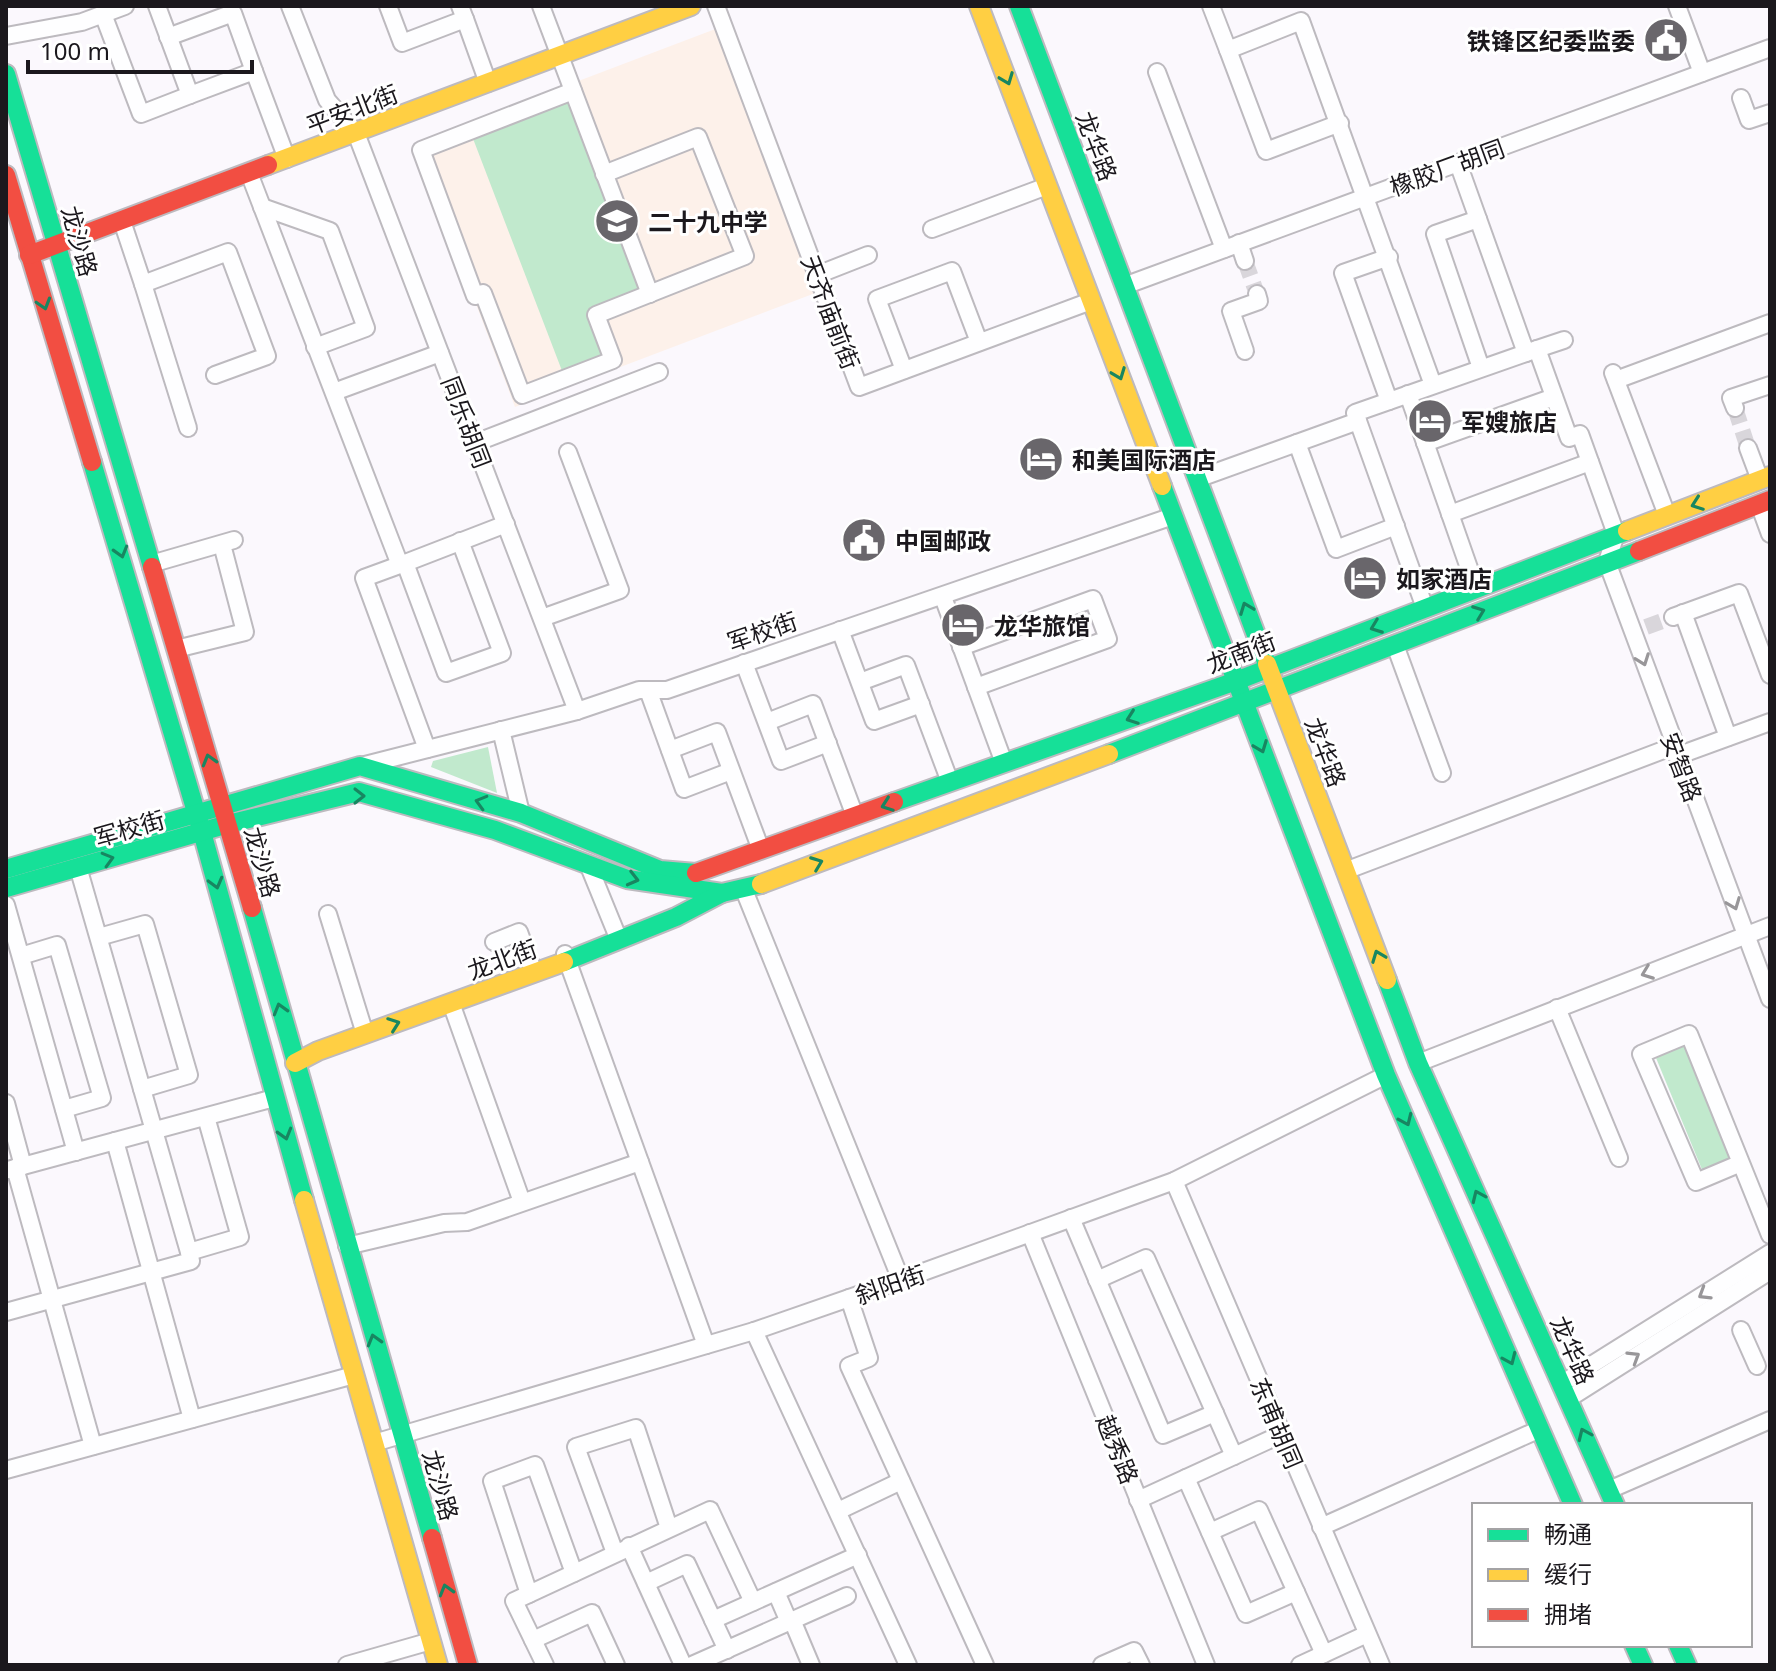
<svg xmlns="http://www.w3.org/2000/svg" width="1776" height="1671" font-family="'Noto Sans','Noto Sans SC',sans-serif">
<rect width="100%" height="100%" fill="#fbf8fd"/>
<polygon fill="#fdf1ea" points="718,28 818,292 515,407 417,149 428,138"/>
<g fill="#c1e9cd">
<polygon points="571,98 645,291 589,313 607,359 564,376 472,136"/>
<polygon points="488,747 497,793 431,767 433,761"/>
<polygon points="1685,1040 1733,1159 1703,1172 1654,1053"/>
</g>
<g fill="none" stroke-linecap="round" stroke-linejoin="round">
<g stroke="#d9d6db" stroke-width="16" stroke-dasharray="16 8" stroke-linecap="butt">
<polyline points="1245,261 1257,294"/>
<polyline points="1735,408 1748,448"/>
<polyline points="1646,627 1673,617"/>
</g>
<g stroke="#bdbabf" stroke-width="20">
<g id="street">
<polyline points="157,6 190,95 254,71 287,159"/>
<polyline points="290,6 327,100 356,133 577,711"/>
<polyline points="388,6 402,43 465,19 460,6"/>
<polyline points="541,6 650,294"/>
<polyline points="716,6 859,387 1091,301"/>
<polyline points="1211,6 1228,50 1301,21 1433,385"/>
<polyline points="1677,6 1702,73"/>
<polyline points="103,14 141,114 190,95"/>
<polyline points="465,19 488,83"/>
<polyline points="6,36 82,22 125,6"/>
<polyline points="168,37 233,13 254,71"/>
<polyline points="1228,50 1266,151 1340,123"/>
<polyline points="1157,72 1224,249"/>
<polyline points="573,91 421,150 475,296 483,293 522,395 613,360 596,315 745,256 698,137 604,174"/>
<polyline points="1741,98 1749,120 1770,113"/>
<polyline points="1458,163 1526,353 1537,349 1569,438 1580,434 1616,534 1607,562 1770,999"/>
<polyline points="249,173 400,565 506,524"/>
<polyline points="262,207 330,231 366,328 315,347"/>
<polyline points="1478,219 1435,234 1481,368"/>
<polyline points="122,221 143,284 228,252 267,356 215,375"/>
<polyline points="932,229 1047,186"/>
<polyline points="1239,243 1245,261"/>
<polyline points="1389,257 1343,273 1389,401"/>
<polyline points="817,275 868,255"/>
<polyline points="143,284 188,428"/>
<polyline points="1124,286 1770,48"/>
<polyline points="1537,349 1564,340"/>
<polyline points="1245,351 1231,311 1259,301 1257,294"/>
<polyline points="904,370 877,299 952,271 979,342"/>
<polyline points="1613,373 1667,515"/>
<polyline points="1616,380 1770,323"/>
<polyline points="334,392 440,353"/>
<polyline points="1408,394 1476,588"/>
<polyline points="1735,408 1731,398 1770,385"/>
<polyline points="1358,421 1425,608"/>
<polyline points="475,443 659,372"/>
<polyline points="1297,443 1336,549 1396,526"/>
<polyline points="1425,443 1554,397"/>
<polyline points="1748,448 1760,480"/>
<polyline points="1197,479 1358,421 1355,413 1526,353"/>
<polyline points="1759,504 1770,534"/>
<polyline points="1450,514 1590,462"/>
<polyline points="151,564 234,540"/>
<polyline points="943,597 1004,763"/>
<polyline points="1683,613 1728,737"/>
<polyline points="1673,617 1739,593 1770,675"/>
<polyline points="542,618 620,590 568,452"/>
<polyline points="840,630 874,721 921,704"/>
<polyline points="1395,645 1442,773"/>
<polyline points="961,647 1093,599 1108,639 976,687"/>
<polyline points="176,649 245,632 224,552"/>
<polyline points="744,663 781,761 828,743"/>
<polyline points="860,682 906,665 950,782"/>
<polyline points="648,690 684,789 731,771"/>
<polyline points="767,722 813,704 855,816"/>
<polyline points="501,730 521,813"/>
<polyline points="427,749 364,578 405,563 446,673 502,653 460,541"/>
<polyline points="670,750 717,732 761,850"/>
<polyline points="1677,756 1770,722"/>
<polyline points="361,766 577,711 639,690 667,690 1173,516"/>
<polyline points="588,864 619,940"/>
<polyline points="78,867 189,1252 240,1237 206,1117"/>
<polyline points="1345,871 1674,746"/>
<polyline points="744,890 901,1280"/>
<polyline points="6,905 76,1152"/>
<polyline points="328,914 365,1034"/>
<polyline points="99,937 145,924 189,1075 142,1089"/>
<polyline points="494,942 519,932 534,973"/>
<polyline points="565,954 706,1345"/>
<polyline points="21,956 57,945 102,1098 64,1109"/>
<polyline points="451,1003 522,1202"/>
<polyline points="1557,1008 1619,1158"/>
<polyline points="1418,1063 1770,926"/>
<polyline points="6,1103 23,1166"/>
<polyline points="115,1141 192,1419"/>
<polyline points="1741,1163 1696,1182 1641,1054 1689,1034 1770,1235"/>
<polyline points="15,1168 93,1446"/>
<polyline points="8,1170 274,1098"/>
<polyline points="1174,1181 1381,1665"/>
<polyline points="1071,1218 1163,1435 1215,1413"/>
<polyline points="1030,1233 1206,1665"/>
<polyline points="347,1246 444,1223 467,1222 640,1162"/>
<polyline points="1097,1280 1146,1258 1234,1456"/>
<polyline points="849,1298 869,1358 849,1366 985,1665"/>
<polyline points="6,1312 191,1261 189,1252"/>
<polyline points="1741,1330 1757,1366"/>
<polyline points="754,1331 908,1665"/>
<polyline points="1561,1384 1770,1253"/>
<polyline points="1568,1399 1770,1271"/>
<polyline points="374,1443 754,1331 901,1280 1174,1181 1386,1075"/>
<polyline points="6,1470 354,1375"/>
<polyline points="1186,1478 1246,1614 1296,1592"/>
<polyline points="1609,1490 1770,1420"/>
<polyline points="1138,1500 1282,1434"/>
<polyline points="838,1511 901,1481"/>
<polyline points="1321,1527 1540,1429"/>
<polyline points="1210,1532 1259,1510 1324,1654"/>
<polyline points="629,1546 683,1665"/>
<polyline points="615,1553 576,1447 636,1428 669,1528"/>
<polyline points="646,1583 687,1564 713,1620"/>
<polyline points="776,1592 789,1622"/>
<polyline points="529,1594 492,1481 535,1465 574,1573"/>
<polyline points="792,1620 811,1665"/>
<polyline points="533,1640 592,1613 616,1665"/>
<polyline points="727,1650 713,1620 858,1555"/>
<polyline points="347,1665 431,1641"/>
<polyline points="545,1665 514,1601 710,1510 753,1602"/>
<polyline points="692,1665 847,1596"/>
<polyline points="1102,1665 1134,1651 1141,1665"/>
<polyline points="1300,1665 1367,1634"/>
</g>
</g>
<g stroke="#bdbabf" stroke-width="22">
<g id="fast">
<polyline points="1019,6 1267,664"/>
<polyline points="6,74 152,567"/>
<polyline points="92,462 202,832 304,1200"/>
<polyline points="1162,486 1386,1075 1573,1505"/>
<polyline points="1109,754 1639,551"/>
<polyline points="894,802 1236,681 1627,531"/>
<polyline points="6,869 360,766 521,813 660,870 696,873"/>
<polyline points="6,888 228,824 359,792 495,830 627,879 722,893 761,884"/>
<polyline points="252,908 432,1538"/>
<polyline points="564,962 676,917 722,893"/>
<polyline points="1387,980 1418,1063 1615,1505"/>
<polyline points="1634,1645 1643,1665"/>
<polyline points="1678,1645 1687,1665"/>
</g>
</g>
<g stroke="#bdbabf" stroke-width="22">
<g id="slow">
<polyline points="979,6 1162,486"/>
<polyline points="268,165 691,6"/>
<polyline points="1627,531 1770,476"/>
<polyline points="1267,664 1387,980"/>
<polyline points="761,884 1109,754"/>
<polyline points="295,1063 318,1051 564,962"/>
<polyline points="304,1200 438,1665"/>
</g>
</g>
<g stroke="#bdbabf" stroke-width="22">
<g id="jam">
<polyline points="6,175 92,462"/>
<polyline points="29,255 268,165"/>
<polyline points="1639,551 1770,500"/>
<polyline points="152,567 252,908"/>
<polyline points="696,873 894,802"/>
<polyline points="432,1538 468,1665"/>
</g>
</g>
<use href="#street" stroke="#fefeff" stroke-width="16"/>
<use href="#fast" stroke="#16e098" stroke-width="18"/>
<use href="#slow" stroke="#ffcf43" stroke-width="18"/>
<use href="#jam" stroke="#f24e42" stroke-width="18"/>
</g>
<defs><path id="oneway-chevron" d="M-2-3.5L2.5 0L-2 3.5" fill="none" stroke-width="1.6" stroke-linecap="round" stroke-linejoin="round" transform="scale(2)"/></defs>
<g stroke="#188661">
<use href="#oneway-chevron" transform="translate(1007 79) rotate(69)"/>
<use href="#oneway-chevron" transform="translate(44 304) rotate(73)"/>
<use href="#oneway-chevron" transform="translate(1119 374) rotate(69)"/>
<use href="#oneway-chevron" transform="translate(1697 504) rotate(160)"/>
<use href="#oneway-chevron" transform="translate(121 552) rotate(74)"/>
<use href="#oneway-chevron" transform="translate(1246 608) rotate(-111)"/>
<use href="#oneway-chevron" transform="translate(1479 612) rotate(-21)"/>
<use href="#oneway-chevron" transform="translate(1376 627) rotate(159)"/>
<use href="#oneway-chevron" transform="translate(1132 718) rotate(160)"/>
<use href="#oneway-chevron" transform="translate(1261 747) rotate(69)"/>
<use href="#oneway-chevron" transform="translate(209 760) rotate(-106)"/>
<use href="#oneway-chevron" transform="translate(359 796)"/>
<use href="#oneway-chevron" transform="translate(481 802) rotate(-164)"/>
<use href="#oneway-chevron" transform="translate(887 805) rotate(160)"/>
<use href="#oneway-chevron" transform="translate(108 859) rotate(-16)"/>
<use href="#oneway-chevron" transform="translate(817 863) rotate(-21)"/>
<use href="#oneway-chevron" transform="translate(633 879) rotate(14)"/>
<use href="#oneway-chevron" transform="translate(216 883) rotate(75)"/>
<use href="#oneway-chevron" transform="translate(1378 956) rotate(-111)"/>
<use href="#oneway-chevron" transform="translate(280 1009) rotate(-106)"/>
<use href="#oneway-chevron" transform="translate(394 1024) rotate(-20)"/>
<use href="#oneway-chevron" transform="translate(1406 1120) rotate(66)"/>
<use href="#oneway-chevron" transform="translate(285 1134) rotate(74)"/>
<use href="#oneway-chevron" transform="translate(1478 1196) rotate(-114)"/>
<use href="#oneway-chevron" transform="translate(374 1340) rotate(-106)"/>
<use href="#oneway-chevron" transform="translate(1510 1359) rotate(66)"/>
<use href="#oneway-chevron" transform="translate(1584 1434) rotate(-114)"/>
<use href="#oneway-chevron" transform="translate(446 1590) rotate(-106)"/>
</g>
<g stroke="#989699">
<use href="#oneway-chevron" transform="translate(1643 660) rotate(70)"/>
<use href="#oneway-chevron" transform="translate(1734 904) rotate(69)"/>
<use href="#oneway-chevron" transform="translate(1647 973) rotate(159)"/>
<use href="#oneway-chevron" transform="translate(1704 1294) rotate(148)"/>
<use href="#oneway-chevron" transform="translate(1634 1357) rotate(-32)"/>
</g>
<defs>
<g id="civic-disc" transform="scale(2.3)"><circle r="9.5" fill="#69666b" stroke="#fff"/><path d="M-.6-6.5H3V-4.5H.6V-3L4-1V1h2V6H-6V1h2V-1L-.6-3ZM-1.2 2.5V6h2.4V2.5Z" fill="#fff"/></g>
<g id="school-disc" transform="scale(2.3)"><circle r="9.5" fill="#69666b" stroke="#fff"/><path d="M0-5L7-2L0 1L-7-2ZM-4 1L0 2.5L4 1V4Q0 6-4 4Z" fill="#fff"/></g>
<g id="hotel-disc" transform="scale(2.3)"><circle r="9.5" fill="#69666b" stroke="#fff"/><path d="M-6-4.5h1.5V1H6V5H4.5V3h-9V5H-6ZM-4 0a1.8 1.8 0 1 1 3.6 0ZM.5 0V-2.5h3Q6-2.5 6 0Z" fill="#fff"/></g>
</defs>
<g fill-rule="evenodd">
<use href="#civic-disc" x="1666" y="40"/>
<use href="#school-disc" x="617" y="221"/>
<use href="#hotel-disc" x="1430" y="421"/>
<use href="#hotel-disc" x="1041" y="459"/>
<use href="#civic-disc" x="864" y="540"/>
<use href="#hotel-disc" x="1365" y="578"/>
<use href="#hotel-disc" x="963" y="625"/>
</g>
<g text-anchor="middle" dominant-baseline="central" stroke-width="6" stroke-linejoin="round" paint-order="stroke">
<g font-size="24" font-weight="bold" fill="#1b181d" stroke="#fff" text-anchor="start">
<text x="1635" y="40" text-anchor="end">铁锋区纪委监委</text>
<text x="648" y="221">二十九中学</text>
<text x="1461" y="421">军嫂旅店</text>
<text x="1072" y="459">和美国际酒店</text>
<text x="895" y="540">中国邮政</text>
<text x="1396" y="578">如家酒店</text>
<text x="994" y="625">龙华旅馆</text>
</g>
<g font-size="24" fill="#1b181d" stroke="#fff">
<text transform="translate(352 109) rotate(-21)">平安北街</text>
<text transform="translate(1097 146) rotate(69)">龙华路</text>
<text transform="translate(1447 167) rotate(-20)">橡胶厂胡同</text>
<text transform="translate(80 241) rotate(74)">龙沙路</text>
<text transform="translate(831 312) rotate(69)">天齐庙前街</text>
<text transform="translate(467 422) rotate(69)">同乐胡同</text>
<text transform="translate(762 631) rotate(-19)">军校街</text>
<text transform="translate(1241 652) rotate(-21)">龙南街</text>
<text transform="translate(1326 752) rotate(69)">龙华路</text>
<text transform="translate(1682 767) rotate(69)">安智路</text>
<text transform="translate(129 828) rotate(-16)">军校街</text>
<text transform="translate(263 862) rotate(74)">龙沙路</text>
<text transform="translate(502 959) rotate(-20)">龙北街</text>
<text transform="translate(890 1284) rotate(-19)">斜阳街</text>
<text transform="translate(1573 1350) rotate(66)">龙华路</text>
<text transform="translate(1277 1423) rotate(67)">东甫胡同</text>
<text transform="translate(1118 1449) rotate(68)">越秀路</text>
<text transform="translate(441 1485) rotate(74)">龙沙路</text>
</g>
</g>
<rect width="1776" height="1671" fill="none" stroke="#1b181d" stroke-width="16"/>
<rect x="1472" y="1503" width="280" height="144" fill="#ffffff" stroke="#a4a3a5" stroke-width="2"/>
<rect x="1488" y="1529" width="40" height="12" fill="#16e098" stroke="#a4a3a5" stroke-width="2"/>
<text x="1544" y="1543" font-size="24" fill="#1b181d">畅通</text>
<rect x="1488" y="1569" width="40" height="12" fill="#ffcf43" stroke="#a4a3a5" stroke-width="2"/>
<text x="1544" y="1583" font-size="24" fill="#1b181d">缓行</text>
<rect x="1488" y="1609" width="40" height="12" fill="#f24e42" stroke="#a4a3a5" stroke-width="2"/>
<text x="1544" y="1623" font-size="24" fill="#1b181d">拥堵</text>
<path d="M28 60v12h224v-12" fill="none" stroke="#1b181d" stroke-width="4"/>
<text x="40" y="60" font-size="24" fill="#1b181d" stroke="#ffffff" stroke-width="6" paint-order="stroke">100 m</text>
</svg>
